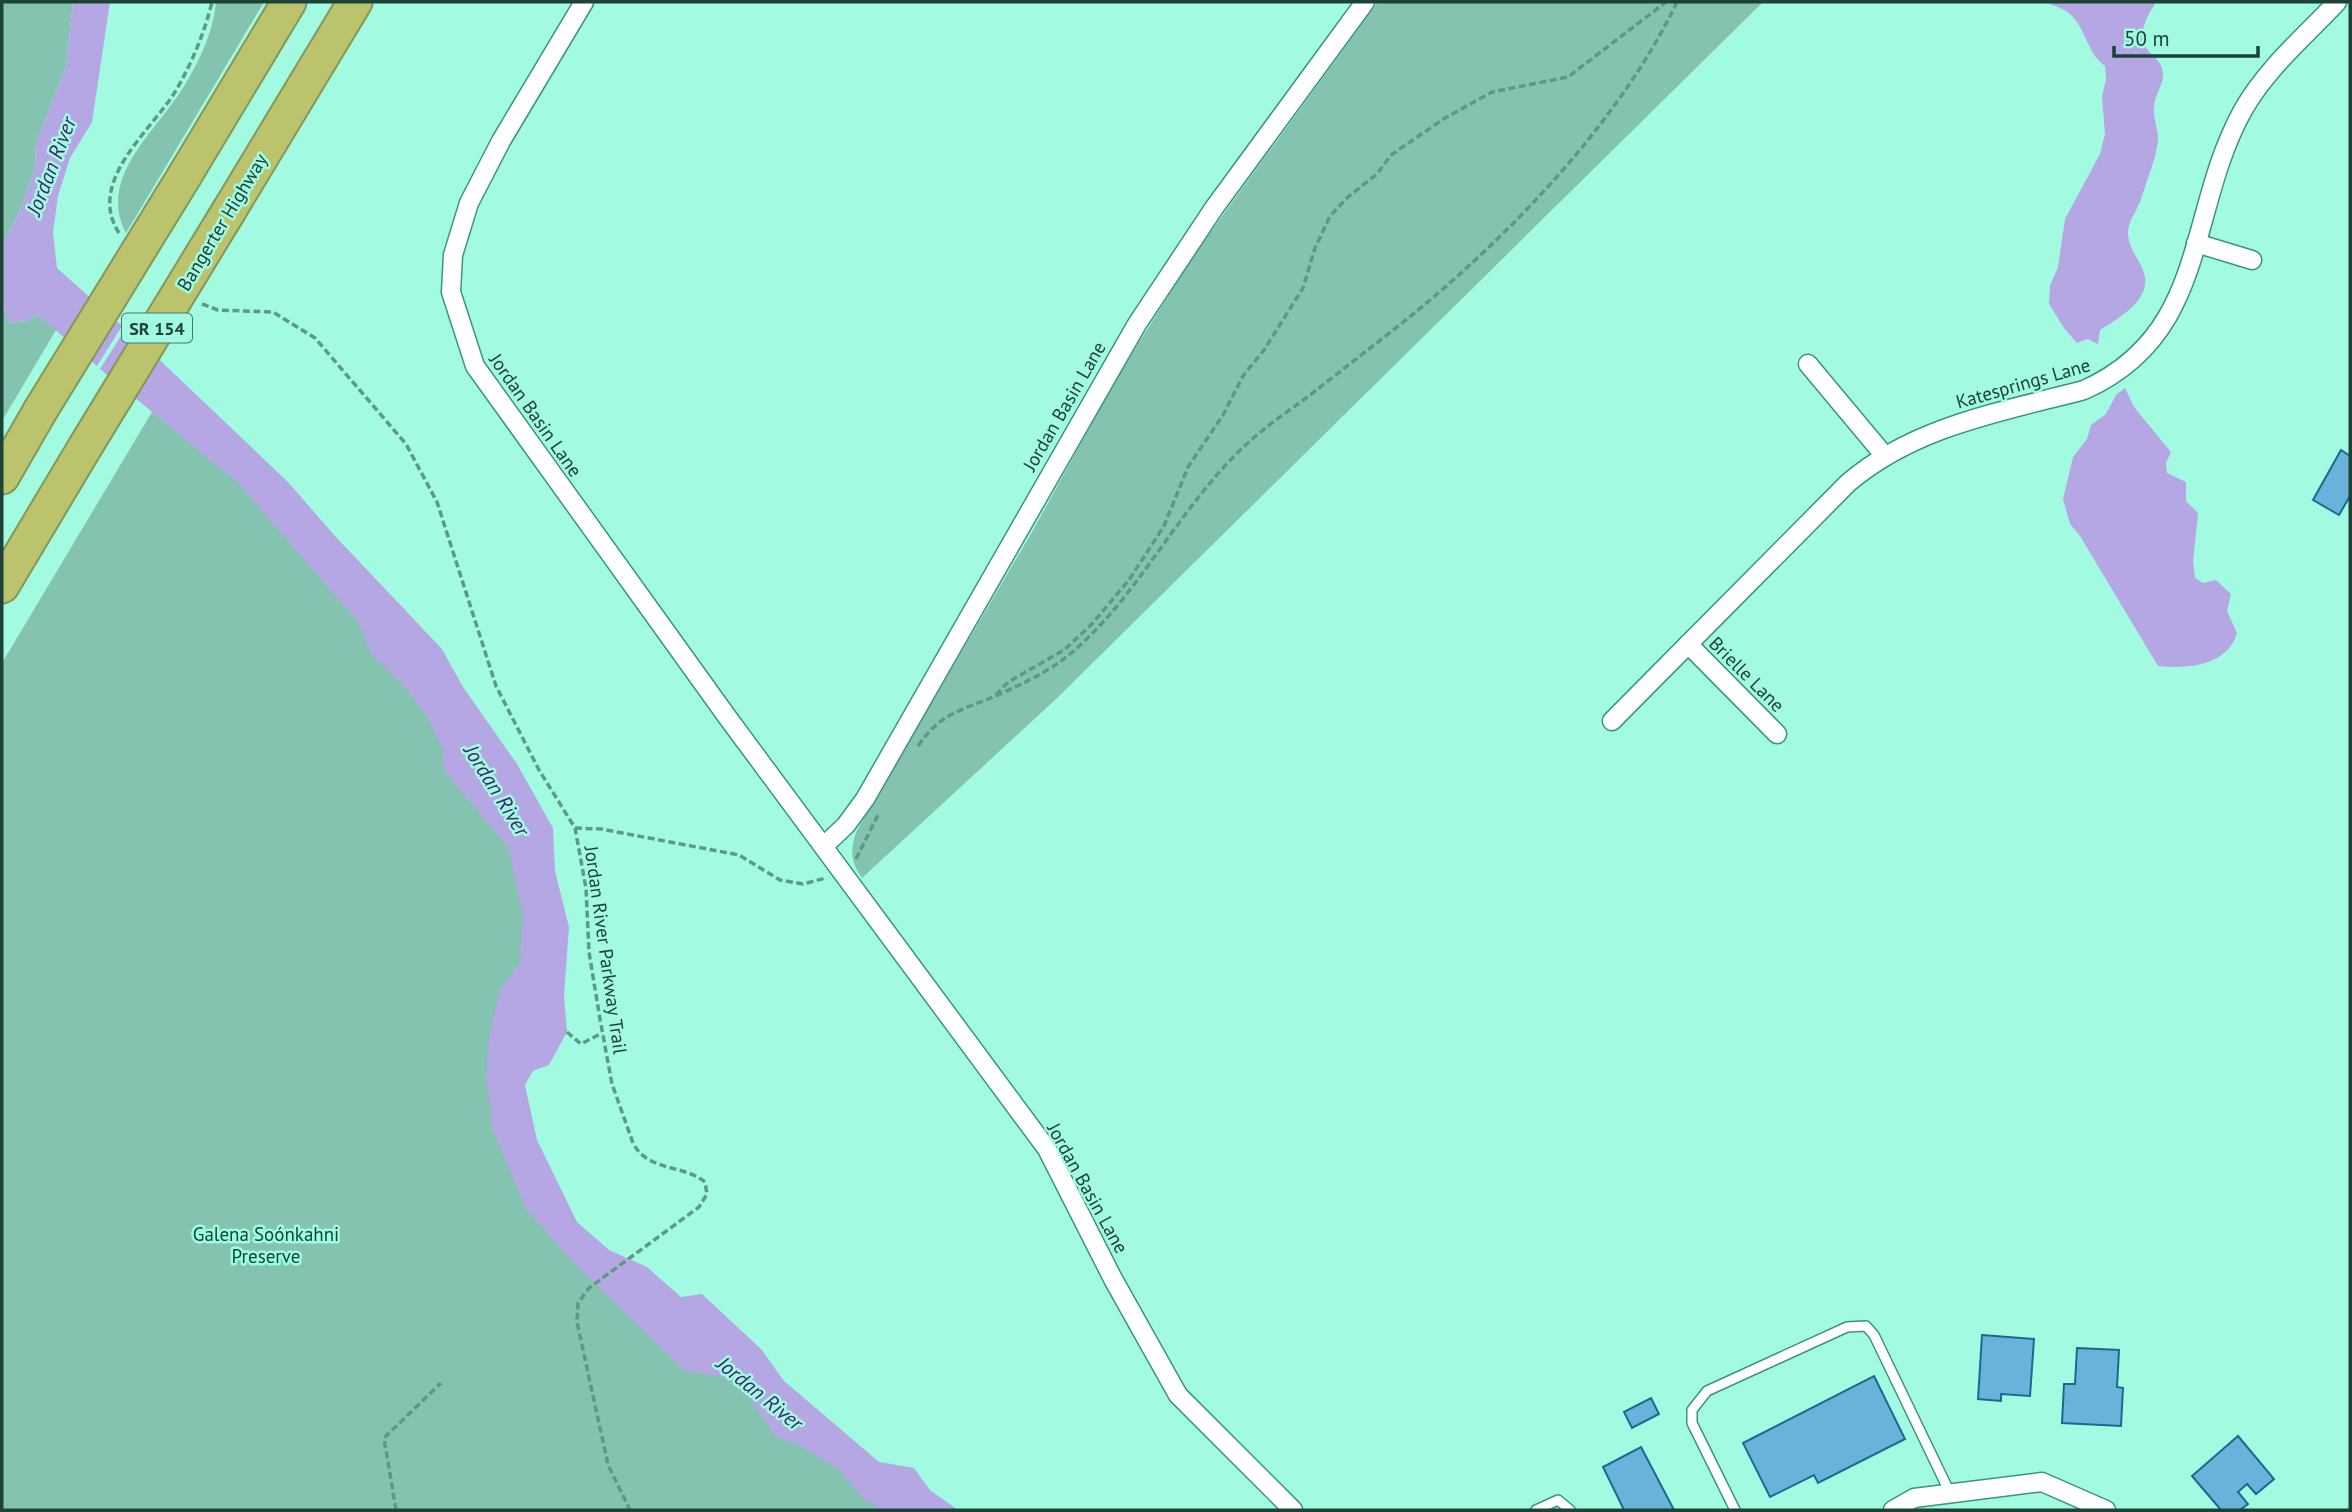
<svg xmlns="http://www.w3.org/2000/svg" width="2352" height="1512" font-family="'PT Sans',sans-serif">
<rect width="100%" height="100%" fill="#a2fbe1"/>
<g fill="#84c3b0">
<polygon points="2,2 73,2 66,66 36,143 35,168 21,208 2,245"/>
<path d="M216 2H264L126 233C97 179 154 133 181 91 198 64 213 34 216 2Z"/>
<path d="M1378 2H1763L1055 700 862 878C850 861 850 849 857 830L1032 532 1119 374 1196 252Z"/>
<polygon points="2,306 10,323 27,321 38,315 56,330 2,421"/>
<polygon points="152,412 272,504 513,825 533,967 517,1156 637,1299 897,1510 2,1510 2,663"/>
</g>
<g fill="#b4a7e4">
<polygon points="73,2 110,2 92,122 70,158 58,196 53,232 57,268 122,326 97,366 38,315 27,321 10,323 2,306 2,245 21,208 35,168 36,143 66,66"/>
<path d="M2046 2H2156C2121 56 2165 48 2163 77 2162 87 2154 97 2154 107 2153 118 2158 129 2158 139 2157 157 2147 179 2142 196 2139 208 2129 219 2128 231 2127 256 2156 270 2141 296 2132 311 2114 321 2100 330L2098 344 2088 339 2077 343 2064 328 2049 304 2050 286 2058 267 2065 219 2100 154 2105 134 2102 97 2106 79 2105 66C2087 53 2087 31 2071 15 2065 9 2054 6 2046 2Z"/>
<polygon points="126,328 288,482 335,536 442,649 463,687 517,764 553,828 555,871 569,927 564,996 567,1032 549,1065 533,1071 525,1085 537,1140 577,1222 609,1250 647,1267 681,1297 702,1294 762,1350 783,1380 879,1462 914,1468 930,1490 958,1510 881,1510 865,1499 837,1468 799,1445 776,1437 743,1388 726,1378 684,1370 575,1264 526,1209 493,1130 486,1075 489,1038 499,992 520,962 523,914 508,847 442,768 444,751 428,718 403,684 372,655 358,622 237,482 100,369"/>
<path d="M2125 388 2134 407 2171 452 2166 463 2167 473 2186 482V501L2198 513 2193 562 2195 578 2203 583 2216 580 2231 594 2227 611 2237 633C2227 666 2189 669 2158 666L2080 536 2070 524 2063 499 2073 457 2087 439 2091 425 2106 414 2116 395Z"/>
</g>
<g fill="#69b3da" stroke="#196a8e" stroke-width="2">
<polygon points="2341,450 2350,456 2350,496 2339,515 2313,500"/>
<polygon points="1982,1335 2034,1339 2030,1396 2001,1394 2001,1401 1978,1399"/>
<polygon points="2077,1348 2119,1350 2117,1387 2123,1388 2121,1426 2062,1423 2064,1384 2075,1384"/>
<polygon points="1874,1376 1905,1439 1818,1483 1814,1475 1770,1497 1743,1443"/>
<polygon points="1651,1398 1659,1414 1632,1428 1624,1412"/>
<polygon points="2238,1436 2274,1479 2256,1494 2247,1484 2238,1492 2248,1504 2240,1510 2221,1510 2192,1476"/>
<polygon points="1641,1447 1674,1510 1624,1510 1603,1467"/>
</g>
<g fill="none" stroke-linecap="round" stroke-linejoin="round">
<g stroke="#3a957e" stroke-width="12">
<g id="service">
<polyline points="1536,1510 1558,1500 1570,1510"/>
<polyline points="1735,1510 1692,1423 1692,1410 1707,1391 1847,1327 1866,1326 1874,1335 1950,1493"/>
</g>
</g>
<g stroke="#3a957e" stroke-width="21">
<g id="minor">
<polyline points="584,2 501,141 469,203 453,255 451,292 475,366 728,718 1047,1149 1113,1279 1178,1395 1293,1510"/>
<polyline points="2196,243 2252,260"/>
<polyline points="1808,364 1884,455"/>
<polyline points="1688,644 1777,734"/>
<path d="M1612 721 1848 483C1915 426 2001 412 2084 390 2209 334 2186 213 2243 110 2267 68 2305 36 2337 2"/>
<polyline points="825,845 846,825 865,799 1137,324 1214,208 1365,2"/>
<polyline points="1893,1510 1914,1498 2042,1482 2106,1510"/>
</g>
</g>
<g stroke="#84965a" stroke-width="37">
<g id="motorway">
<polyline points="185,175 289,2"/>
<polyline points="230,209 355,2"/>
<polyline points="2,477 40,411"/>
<polyline points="2,586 85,447"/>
</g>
</g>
<g stroke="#5c9a88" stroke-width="3.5" stroke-dasharray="7 3.5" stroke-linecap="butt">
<path d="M119 233C86 182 150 132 175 92 192 63 204 34 212 2"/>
<path d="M202 304 218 310 273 312 315 338 406 444 437 502 496 686 539 770 575 828 586 888 589 952 600 1019 612 1084 633 1143C648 1172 683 1164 705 1182L707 1194 699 1207 589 1288 578 1303 577 1322 608 1465 630 1510"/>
<polyline points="996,695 1008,682 1064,650 1091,625 1129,580 1164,526 1188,467 1223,415 1243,376 1264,350 1303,288 1315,248 1330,216 1348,197 1377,174 1391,155 1445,118 1492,92 1568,77 1666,2"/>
<path d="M918 746C941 712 963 710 998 695 1026 682 1053 670 1077 648 1144 588 1182 502 1250 441 1269 424 1290 410 1310 395 1346 367 1382 339 1417 311 1516 229 1621 119 1677 2"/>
<polyline points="575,828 601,829 739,855 780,880 803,884 826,878"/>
<polyline points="856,859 879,813"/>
<polyline points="567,1032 581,1044 602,1033"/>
<polyline points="396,1510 384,1438 441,1383"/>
</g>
<use href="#service" stroke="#fff" stroke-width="9"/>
<use href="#minor" stroke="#fff" stroke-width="18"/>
<use href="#motorway" stroke="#bbc46c" stroke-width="33"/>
<g stroke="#84965a" stroke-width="37" stroke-linecap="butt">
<g id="motorway-bridge">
<polyline points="40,411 185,175"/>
<polyline points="85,447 230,209"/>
</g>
</g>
<use href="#motorway-bridge" stroke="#bbc46c" stroke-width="33"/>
</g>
<g text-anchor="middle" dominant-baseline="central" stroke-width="5" stroke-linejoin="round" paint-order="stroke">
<rect fill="#a2fbe1" stroke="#457a6b" stroke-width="2" x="122" y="313.5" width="70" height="29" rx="5"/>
<g font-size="18" font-weight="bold" fill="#1d4238">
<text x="157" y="328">SR 154</text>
</g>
<g font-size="19" fill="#1d4238" stroke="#a2fbe1">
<text transform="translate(222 222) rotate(-59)">Bangerter Highway</text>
<text transform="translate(2023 383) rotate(-16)">Katesprings Lane</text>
<text transform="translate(1064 406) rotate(-60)">Jordan Basin Lane</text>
<text transform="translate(536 415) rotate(55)">Jordan Basin Lane</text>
<text transform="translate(1747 674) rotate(45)">Brielle Lane</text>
<text transform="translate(606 950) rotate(82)">Jordan River Parkway Trail</text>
<text transform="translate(1088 1188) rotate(61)">Jordan Basin Lane</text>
</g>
<g font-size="19" fill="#004a3b" stroke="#a2fbe1">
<text x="266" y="1234">Galena Soónkahni<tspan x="266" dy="22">Preserve</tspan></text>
</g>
<g font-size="21" font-style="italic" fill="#3d276e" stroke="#a2fbe1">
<text transform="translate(51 166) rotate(-69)">Jordan River</text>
<text transform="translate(497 790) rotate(58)">Jordan River</text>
<text transform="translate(760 1393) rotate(39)">Jordan River</text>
</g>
</g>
<rect width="2352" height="1512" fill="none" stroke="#1d4238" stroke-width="7"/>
<path d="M2114 46v10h144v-10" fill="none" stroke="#1d4238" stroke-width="3.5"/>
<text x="2124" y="46" font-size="21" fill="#1d4238" stroke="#a2fbe1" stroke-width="5" paint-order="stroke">50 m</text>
</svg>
